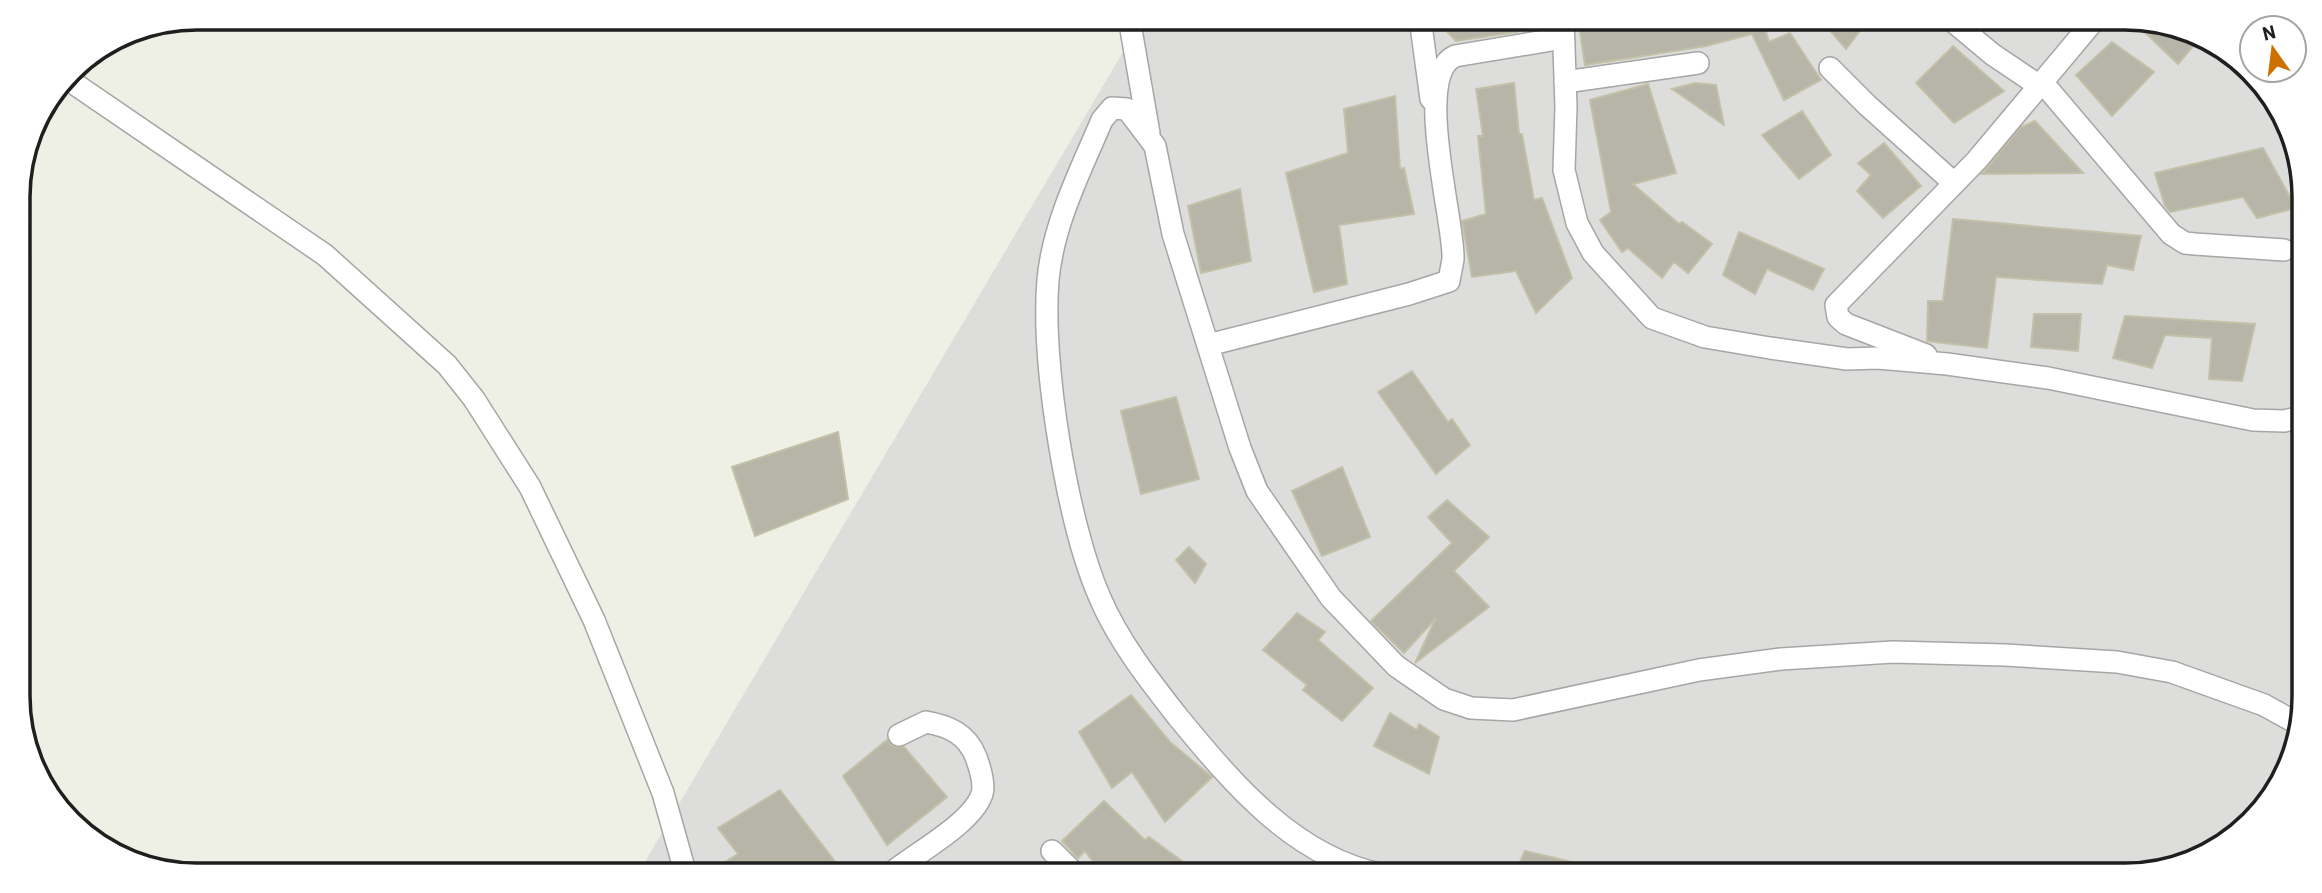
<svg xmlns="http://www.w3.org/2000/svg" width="2322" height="893" font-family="Barlow,sans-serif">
<rect width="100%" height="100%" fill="#eef0e5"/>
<polygon fill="#dddddc" points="1143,18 2126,18 2183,27 2260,79 2303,173 2304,697 2295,754 2234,839 2137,875 637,875"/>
<g fill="#b6b5a8" stroke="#c2c1a7" stroke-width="2">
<polygon points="1434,18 1517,18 1517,32 1456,41"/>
<polygon points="1578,18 1762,18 1769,42 1790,33 1821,80 1784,100 1752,34 1706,46 1585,65"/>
<polygon points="1819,18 1870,18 1846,49"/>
<polygon points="2130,18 2183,27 2200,38 2178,64"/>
<polygon points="2112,42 2154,72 2112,116 2076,75"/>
<polygon points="1953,46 2004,91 1954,123 1916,83"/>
<polygon points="1514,83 1519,134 1522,134 1534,200 1542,198 1572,278 1536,313 1516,271 1472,277 1462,221 1486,214 1478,136 1483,136 1476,89"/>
<polygon points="1695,83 1716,85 1724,125 1672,89"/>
<polygon points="1648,84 1676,173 1633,184 1679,224 1682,222 1712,244 1688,273 1674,262 1662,278 1628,248 1622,252 1600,220 1611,212 1590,100"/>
<polygon points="1395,96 1400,169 1404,168 1414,214 1339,225 1347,284 1314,292 1286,173 1348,153 1344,109"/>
<polygon points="1802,111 1831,155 1799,179 1762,135"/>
<polygon points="2035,121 2083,173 1982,174 2021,127"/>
<polygon points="1884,143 1921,186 1883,218 1857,191 1871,175 1858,163"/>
<polygon points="2263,148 2296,208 2257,218 2243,197 2170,212 2165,206 2155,173"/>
<polygon points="1240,189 1251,261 1201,273 1188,206"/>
<polygon points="1953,219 2141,236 2133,270 2107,265 2102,284 1996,277 1987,348 1927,341 1928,301 1943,301"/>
<polygon points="1739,232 1824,269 1813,290 1767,269 1755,294 1723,275"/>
<polygon points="2034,314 2081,314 2078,351 2031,347"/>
<polygon points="2125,316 2255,324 2242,381 2209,379 2212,338 2165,335 2152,368 2113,358"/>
<polygon points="1412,371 1448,422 1452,419 1470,445 1436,474 1378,392"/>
<polygon points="1176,397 1199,479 1141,494 1121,411"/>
<polygon points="838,432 848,499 755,536 732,467"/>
<polygon points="1342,467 1370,537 1322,556 1292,491"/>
<polygon points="1447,500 1489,537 1454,571 1489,607 1415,663 1436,618 1404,653 1371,621 1452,543 1428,517"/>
<polygon points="1189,547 1206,564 1195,583 1176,560"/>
<polygon points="1297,613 1325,632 1318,640 1373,688 1342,721 1303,690 1307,685 1263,650"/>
<polygon points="1131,695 1170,742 1212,777 1165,822 1132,772 1112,788 1079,732"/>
<polygon points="1390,713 1417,730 1419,724 1439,737 1429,774 1374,746"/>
<polygon points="887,740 892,746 904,747 947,797 887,845 843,776"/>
<polygon points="780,790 837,864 822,875 704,875 738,854 718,828"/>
<polygon points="1104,801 1145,840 1149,837 1189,866 1180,875 1103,875 1085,851 1078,858 1062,841"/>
<polygon points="1525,851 1602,869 1601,875 1514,875"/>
</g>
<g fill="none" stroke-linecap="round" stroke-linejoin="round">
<g stroke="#a6a6a6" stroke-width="24">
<g id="minor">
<polyline points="1129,18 1149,133"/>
<polyline points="1420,18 1431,99"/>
<polyline points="1563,18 1566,107 1564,170 1577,223 1593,253 1652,318 1705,337 1770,348 1847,359 1878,358 1947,364 2048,378 2253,420 2284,421 2304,416"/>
<polyline points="1949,18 1992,54 2038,85 2043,83"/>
<polyline points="1830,68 1867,105 1954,183"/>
<polyline points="66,78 325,255 447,365 474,399 530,487 594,620 663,793 686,875"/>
<polyline points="1565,82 1698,63"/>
<polyline points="2043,83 2171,234 2185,243 2195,244 2284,250"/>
<path d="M1208 345 1409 294 1449 281C1450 274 1452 266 1453 259 1455 223 1412 75 1455 56L1563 38"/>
<polyline points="1926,355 1846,324 1838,317 1836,305 1977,160 2096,18"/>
<polyline points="1052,851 1076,875"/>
<path d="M889 875C914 854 972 824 982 794 985 784 980 768 976 757 967 734 949 726 926 722L899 735"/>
<path d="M1384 875C1295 858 1233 784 1178 717 1149 680 1119 642 1100 598 1067 523 1041 362 1048 280 1053 224 1080 172 1102 120L1112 108 1127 109 1155 146 1173 234 1240 448 1257 491 1331 598 1396 666 1444 699 1471 708 1513 710 1699 670 1781 659 1893 652 2005 655 2117 662 2172 672 2264 705 2300 725"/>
</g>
</g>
<use href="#minor" stroke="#fff" stroke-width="21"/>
</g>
<path d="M0 0H2322V893H0ZM197 30H2125A167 167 0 0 1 2292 197V696A167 167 0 0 1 2125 863H197A167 167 0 0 1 30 696V197A167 167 0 0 1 197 30Z" fill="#fff" fill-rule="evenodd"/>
<path fill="none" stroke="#1f1f1f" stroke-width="3.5" d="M197 30H2125A167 167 0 0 1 2292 197V696A167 167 0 0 1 2125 863H197A167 167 0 0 1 30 696V197A167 167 0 0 1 197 30Z"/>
<g transform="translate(2273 49) rotate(346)"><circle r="33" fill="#ffffff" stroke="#a5a5a5" stroke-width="2"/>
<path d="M0-5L12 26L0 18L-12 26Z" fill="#ce7000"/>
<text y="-10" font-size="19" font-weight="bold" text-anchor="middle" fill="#1f1f1f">N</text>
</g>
</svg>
